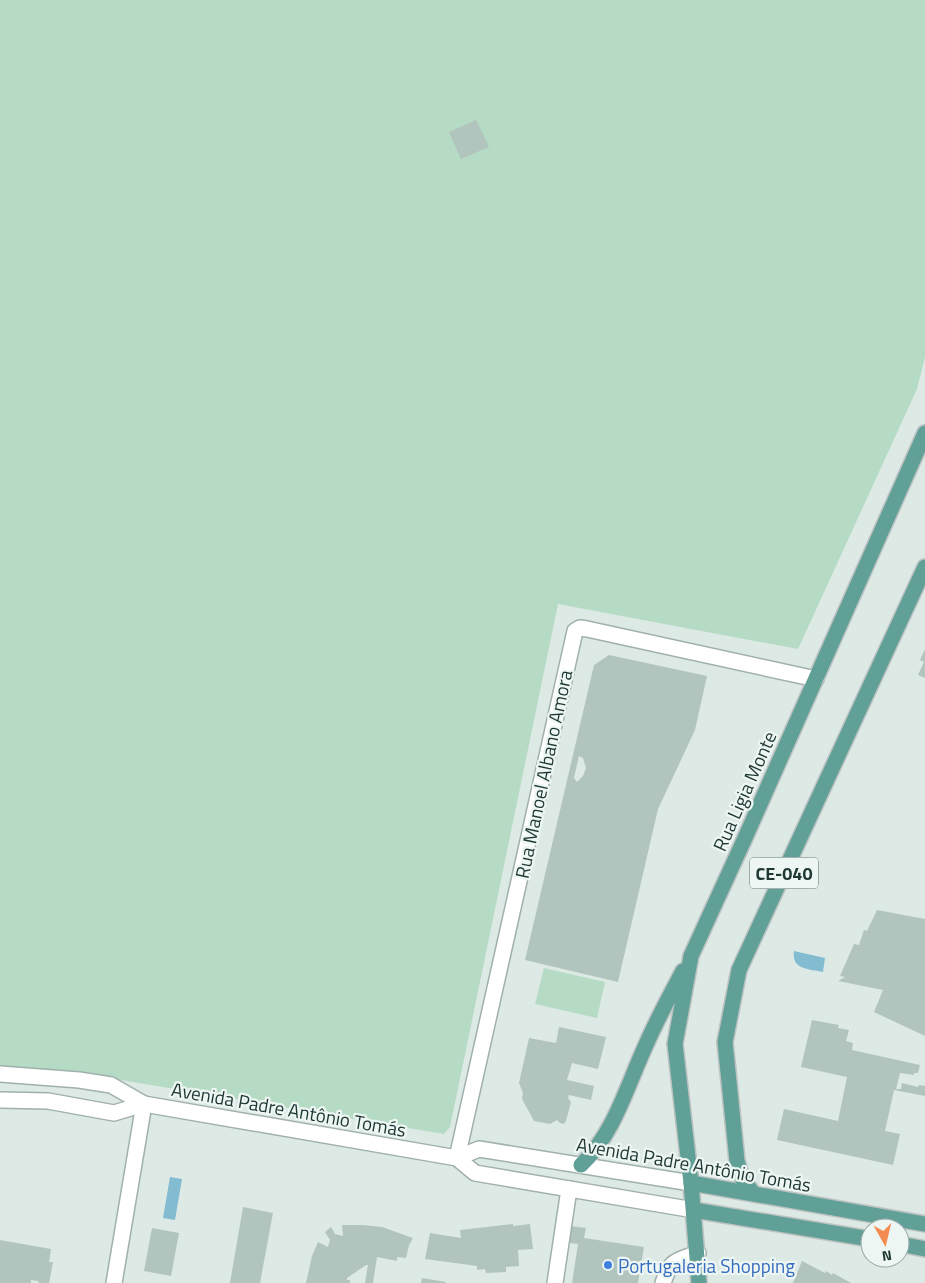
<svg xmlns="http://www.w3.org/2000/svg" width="925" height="1283" font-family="'Titillium Web',sans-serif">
<rect width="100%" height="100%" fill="#dde9e5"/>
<g fill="#b5dbc4">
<polygon points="0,0 925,0 925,357 917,389 798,649 558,604 450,1127 444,1134 97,1076 0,1068"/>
<polygon points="544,968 605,982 597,1018 535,1004"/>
</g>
<g fill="#83bbd0">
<path d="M794 951 825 958 823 972C810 969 791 970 794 951Z"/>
<polygon points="170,1177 182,1179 175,1220 163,1218"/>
</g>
<g fill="#b2c4be" fill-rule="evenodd">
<polygon points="476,120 489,147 461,159 449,132"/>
<polygon points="925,649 925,678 918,675 924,662 920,660"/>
<path d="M609 655 707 676 695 730 658 809 618 982 525 960 594 665ZM579 756 583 758 586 768 583 776 577 782 574 778Z"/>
<polygon points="877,910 925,919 925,1036 874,1012 883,990 838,981 845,977 840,976 854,944 859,945 864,930 867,931"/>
<polygon points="812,1020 839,1025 838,1028 849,1030 846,1041 853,1043 852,1050 920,1065 918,1073 914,1073 914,1075 900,1073 896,1089 901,1089 902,1083 918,1087 919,1085 925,1086 925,1096 894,1090 885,1131 900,1134 893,1165 777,1140 784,1109 838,1121 847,1077 801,1067"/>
<polygon points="559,1027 606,1037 598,1069 572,1063 567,1080 594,1086 591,1100 569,1095 568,1098 571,1102 566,1121 564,1124 560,1123 557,1120 550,1124 534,1121 522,1099 523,1093 519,1083 529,1038 556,1043"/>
<polygon points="243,1207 273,1213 260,1283 230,1283"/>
<polygon points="513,1224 513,1226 530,1224 533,1249 518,1250 519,1266 506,1267 506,1272 486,1273 485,1269 477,1270 477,1266 425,1259 430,1233 461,1238 460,1230"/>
<polygon points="342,1225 363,1225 382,1227 413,1238 409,1245 406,1258 397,1257 397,1261 377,1257 373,1283 365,1283 368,1265 366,1265 347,1278 347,1280 350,1280 350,1283 306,1283 312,1256 318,1242 328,1247 330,1240 325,1232 331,1227 335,1234 343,1236"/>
<polygon points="571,1226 586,1228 584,1238 644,1247 638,1283 572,1283 578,1244 569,1243"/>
<polygon points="152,1228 179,1233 171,1276 144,1271"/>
<polygon points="0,1240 51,1249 49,1262 53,1262 49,1283 39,1283 38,1281 31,1280 31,1283 0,1283"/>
<polygon points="802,1261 825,1273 826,1271 832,1275 833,1273 851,1283 793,1283"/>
<polygon points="422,1278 446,1282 446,1283 421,1283"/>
</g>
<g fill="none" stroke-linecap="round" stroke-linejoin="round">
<g stroke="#a0b0ac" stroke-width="18">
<g id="minor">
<polyline points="0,1074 79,1080 111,1085 144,1104 457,1158 475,1173 694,1210"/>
<polyline points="0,1100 48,1101 114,1113 144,1104"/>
<polyline points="457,1158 575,631 580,628 587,629 816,679"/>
<polyline points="457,1158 479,1149 691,1183"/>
<polyline points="114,1283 144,1104"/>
<polyline points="555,1283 569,1189"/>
<path d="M663 1283C671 1259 676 1261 698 1253"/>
</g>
</g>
<g stroke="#bcc3c2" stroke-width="18">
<g id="major">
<path d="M581 1165C614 1134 627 1086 645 1047 656 1021 670 996 683 971"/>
<polyline points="691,1183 925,1224"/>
<polyline points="753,1193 742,1178 737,1161 725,1042 739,970 925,567"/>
<polyline points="694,1210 870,1239"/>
<polyline points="900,1244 925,1249"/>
<polyline points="699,1283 691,1183 675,1044 691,956 745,838 925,433"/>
</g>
</g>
<use href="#minor" stroke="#fff" stroke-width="15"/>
<use href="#major" stroke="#60a097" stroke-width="15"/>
</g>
<circle fill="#3f7fe0" stroke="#edf6f3" stroke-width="2" cx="608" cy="1265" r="5"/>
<g text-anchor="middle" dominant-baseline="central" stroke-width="4.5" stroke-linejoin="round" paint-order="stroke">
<rect fill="#edf6f3" stroke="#5d716d" stroke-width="1" x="750" y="857.5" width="68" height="31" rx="4"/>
<g font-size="18" font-weight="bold" fill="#1f3834">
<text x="784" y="873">CE-040</text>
</g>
<g font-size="19" fill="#1f3834" stroke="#edf6f3">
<text transform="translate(543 774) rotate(-78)">Rua Manoel Albano Amora</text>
<text transform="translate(744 791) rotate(-66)">Rua Ligia Monte</text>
<text transform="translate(289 1109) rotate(10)">Avenida Padre Antônio Tomás</text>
<text transform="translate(694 1164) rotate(10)">Avenida Padre Antônio Tomás</text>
</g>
<g font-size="19" fill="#366cbe" stroke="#edf6f3" text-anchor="start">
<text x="618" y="1265">Portugaleria Shopping</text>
</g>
</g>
<g transform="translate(885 1243) rotate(172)"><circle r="24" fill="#edf6f3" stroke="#9baaa7"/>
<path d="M0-4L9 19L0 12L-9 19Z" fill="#f48c51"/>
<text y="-8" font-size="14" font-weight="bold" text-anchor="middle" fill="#1f3834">N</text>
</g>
</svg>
